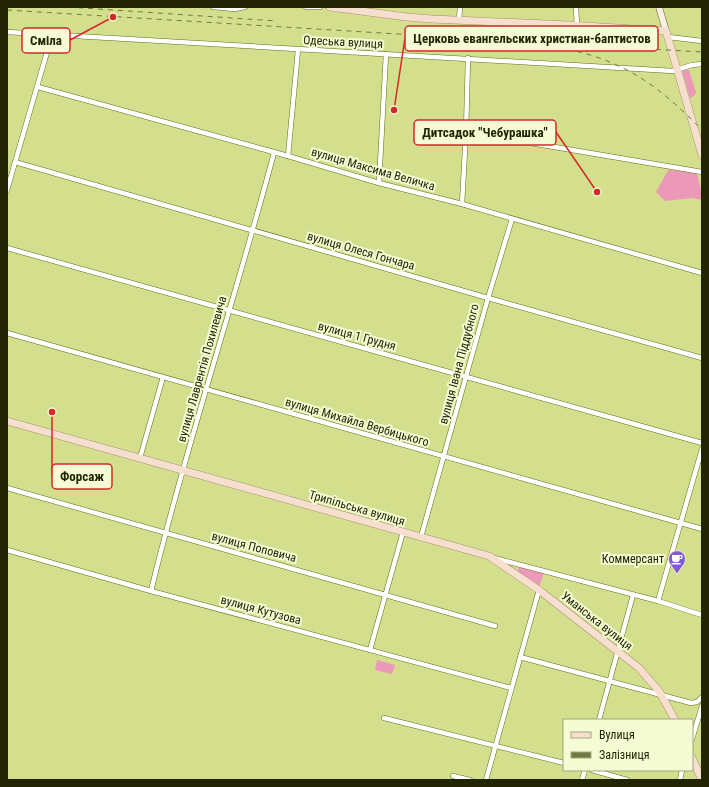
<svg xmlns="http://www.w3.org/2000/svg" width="709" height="787" font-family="'Roboto Condensed',sans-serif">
<rect width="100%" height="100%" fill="#d3df8d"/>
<g fill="#ec98b8">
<polygon points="685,69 689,70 696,92 694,96 690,98 682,70"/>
<polygon points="668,170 697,173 702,194 702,200 692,198 665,201 656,192"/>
<polygon points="519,567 544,572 539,588 519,573 518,569"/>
<polygon points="377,660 395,665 392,674 375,670"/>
</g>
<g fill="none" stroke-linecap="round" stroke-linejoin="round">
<g stroke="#656d18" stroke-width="5.5">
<g id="street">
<polyline points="213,7 235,9 245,7"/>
<polyline points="306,7 320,7"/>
<polyline points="576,7 577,25"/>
<polyline points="459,19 460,7"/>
<polyline points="7,32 673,71 692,65 702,64"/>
<polyline points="668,37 702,41"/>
<polyline points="38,87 288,156 379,183 462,204 702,273"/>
<polyline points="466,132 702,172"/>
<polyline points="288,156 298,50"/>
<polyline points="15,162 488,298 702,358"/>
<polyline points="379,183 386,54"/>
<polyline points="7,190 52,35"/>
<polyline points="462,204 466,132 468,58"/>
<polyline points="7,248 702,443"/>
<polyline points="7,333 702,529"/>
<polyline points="140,458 163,377"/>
<polyline points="7,488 495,626"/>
<polyline points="421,537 488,298 512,219"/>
<polyline points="7,550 151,591 511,688"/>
<polyline points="494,558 658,601 702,615"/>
<path d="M151 591C187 443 235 299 274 153"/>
<polyline points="658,601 702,449"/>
<polyline points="370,650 403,532"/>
<polyline points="520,657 691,703 697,702 702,697"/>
<polyline points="384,718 564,763"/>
<polyline points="599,720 633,595"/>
<polyline points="692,739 702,706"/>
<polyline points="592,770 627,780"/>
<polyline points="453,776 470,780"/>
<polyline points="486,780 539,590"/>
<polyline points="582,780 585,770"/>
<polyline points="680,780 682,770"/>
</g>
</g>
<g stroke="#656d18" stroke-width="7">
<polyline id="secondary" points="659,7 666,31"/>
</g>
<g stroke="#a99073" stroke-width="8">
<g id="primary">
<polyline points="330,7 407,17 432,19 568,25 666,31 702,155"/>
<polyline points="7,421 489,556 539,590 639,668 659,691 675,720"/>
<polyline points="692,758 702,780"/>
</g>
</g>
<use href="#street" stroke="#fff" stroke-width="4.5"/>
<use href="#secondary" stroke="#fbefe7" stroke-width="6"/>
<use href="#primary" stroke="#f7dfcf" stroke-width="7"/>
<g stroke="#717841" stroke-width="1" stroke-dasharray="5 5" stroke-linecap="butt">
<polyline points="68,7 277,21"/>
<polyline points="7,10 528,42 702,52"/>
<path d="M567 49C627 62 660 87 702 130"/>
</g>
</g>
<defs>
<g id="cafe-pin" transform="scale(0.9)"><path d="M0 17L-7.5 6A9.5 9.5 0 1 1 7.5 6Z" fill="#8159d2" stroke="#f5fcd4"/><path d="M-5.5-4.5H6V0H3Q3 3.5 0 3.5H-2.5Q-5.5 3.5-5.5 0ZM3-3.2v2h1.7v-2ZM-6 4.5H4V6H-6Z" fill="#fff"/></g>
</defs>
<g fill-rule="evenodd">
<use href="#cafe-pin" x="677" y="559"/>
</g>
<g text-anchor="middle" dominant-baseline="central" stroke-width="4" stroke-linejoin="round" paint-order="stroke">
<g font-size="12" fill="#222503" stroke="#f5fcd4">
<text transform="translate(343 42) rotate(3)">Одеська вулиця</text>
<text transform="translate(373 169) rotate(16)">вулиця Максима Величка</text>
<text transform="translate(361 251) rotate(16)">вулиця Олеся Гончара</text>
<text transform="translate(357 336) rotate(15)">вулиця 1 Грудня</text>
<text transform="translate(459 364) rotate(-75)">вулиця Івана Піддубного</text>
<text transform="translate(202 369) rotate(-74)">вулиця Лаврентія Похилевича</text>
<text transform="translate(357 422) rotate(16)">вулиця Михайла Вербицького</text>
<text transform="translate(357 508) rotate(16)">Трипільська вулиця</text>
<text transform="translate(254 547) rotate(15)">вулиця Поповича</text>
<text transform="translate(261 610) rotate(15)">вулиця Кутузова</text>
<text transform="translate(597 621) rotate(38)">Уманська вулиця</text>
</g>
<g font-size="12" fill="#222503" stroke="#f5fcd4" text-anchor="end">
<text x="664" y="559">Коммерсант</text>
</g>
</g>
<path fill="none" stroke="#d62828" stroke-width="1.5" d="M394 110L405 38M113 17L70 40M597 192L556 132M52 412L52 476"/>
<g fill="#d62828" stroke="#f5fcd4" stroke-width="1.5">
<circle cx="394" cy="110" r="4"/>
<circle cx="113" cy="17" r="4"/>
<circle cx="597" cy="192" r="4"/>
<circle cx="52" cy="412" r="4"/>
</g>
<g fill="#f5fcd4" stroke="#d62828" stroke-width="1.5">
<rect x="405" y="26" width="253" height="25" rx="4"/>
<rect x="22" y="28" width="48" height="25" rx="4"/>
<rect x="414" y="120" width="142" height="25" rx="4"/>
<rect x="52" y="464" width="60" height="25" rx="4"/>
</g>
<g font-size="13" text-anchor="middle" font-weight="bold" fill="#222503">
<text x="532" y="43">Церковь евангельских христиан-баптистов</text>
<text x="46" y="45">Сміла</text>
<text x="485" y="137">Дитсадок "Чебурашка"</text>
<text x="82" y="481">Форсаж</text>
</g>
<rect width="709" height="787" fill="none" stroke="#222503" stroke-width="16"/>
<rect x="563" y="719" width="130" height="52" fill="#f5fcd4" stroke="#a1a680"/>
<rect x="571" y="732" width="20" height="6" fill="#f7dfcf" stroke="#a1a680"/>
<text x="599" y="739" font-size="12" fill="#222503">Вулиця</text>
<rect x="571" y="752" width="20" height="6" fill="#717841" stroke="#a1a680"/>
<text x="599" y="759" font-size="12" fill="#222503">Залізниця</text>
</svg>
